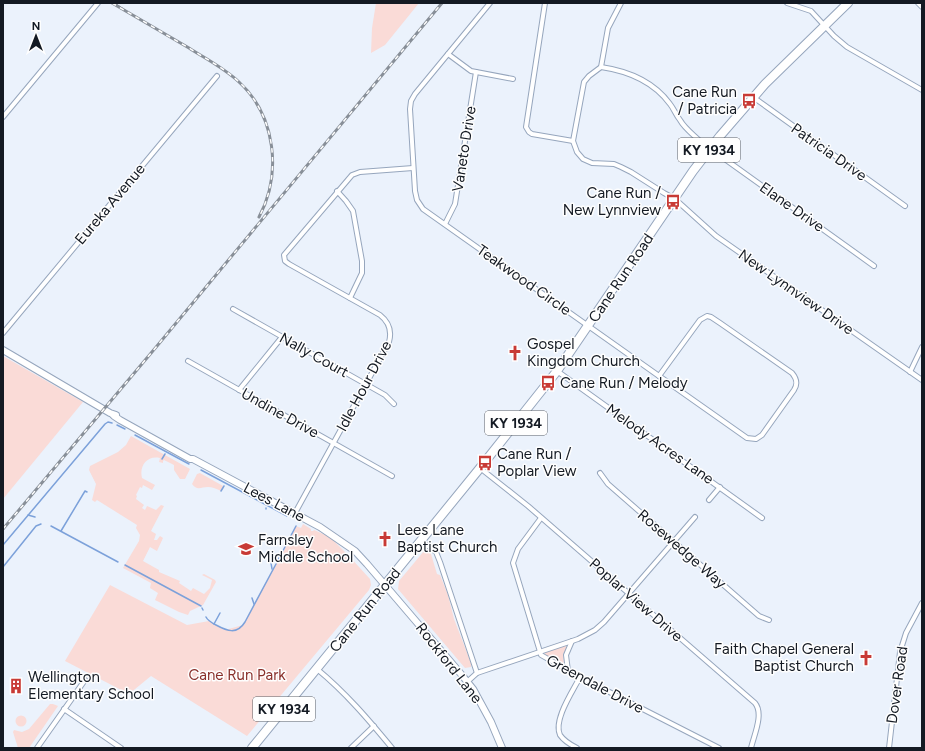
<svg xmlns="http://www.w3.org/2000/svg" width="925" height="751" font-family="Figtree,sans-serif">
<rect width="100%" height="100%" fill="#ebf2fc"/>
<g fill="#fadbd7">
<polygon points="376,3 419,3 385,45 371,53 372,28"/>
<polygon points="3,356 83,402 3,499"/>
<path d="M131 436 190 469 185 479H180L174 470V465L164 460 163 461V463L159 462 160 458C147 455 139 466 142 478L155 485 152 490 143 485 142 488 140 487 136 495 137 496 136 499 144 505 142 508 145 510 147 506 156 510 161 505 164 506 151 531 156 534 154 540H157L160 536 163 538 157 551 150 547 143 561 159 570V572L180 581 179 583 191 591 193 588 204 594 210 588 212 580 202 575 204 574 215 580 216 582 203 605 190 611 188 615 179 612 155 600 158 593 150 588 151 583 123 568 139 541 140 535 136 528 137 525 97 500 95 502 92 500 96 484 89 470 90 466 118 452 126 445Z"/>
<path d="M200 473 223 486 221 491C217 489 212 487 208 487 201 487 197 491 192 484L197 474Z"/>
<polygon points="303,524 311,529 311,531 313,531 314,530 330,537 349,556 370,579 371,585 369,590 247,736 151,676 129,694 65,661 110,585 187,625 209,621 225,630 243,625 296,526 301,528"/>
<polygon points="427,550 431,554 437,574 440,575 448,595 454,619 471,663 471,667 465,668 398,589 399,581 424,551"/>
<path d="M565 645 567 647 563 654 564 666C557 662 547 659 544 652Z"/>
<polygon points="50,704 53,704 58,706 29,748 18,748 13,732 14,730 22,732 29,729"/>
<circle cx="21" cy="721" r="5.5"/>
</g>
<g fill="none" stroke-linecap="round" stroke-linejoin="round">
<g stroke="#7ca1da" stroke-width="1.5">
<polyline points="117,425 125,429"/>
<polyline points="135,435 189,464"/>
<polyline points="162,459 165,454"/>
<polyline points="201,470 287,516"/>
<polyline points="221,491 224,486"/>
<polyline points="266,509 266,508"/>
<polyline points="28,515 35,517"/>
<polyline points="51,526 118,562"/>
<polyline points="61,531 85,491 87,492"/>
<polyline points="3,545 105,424 108,422 112,423"/>
<polyline points="277,562 296,526"/>
<polyline points="271,563 272,569"/>
<polyline points="125,565 201,606"/>
<polyline points="3,567 36,526 41,524"/>
<polyline points="252,598 254,604"/>
<polyline points="202,608 203,610"/>
<path d="M206 617C208 621 212 623 216 625 227 631 237 635 245 622L276 564"/>
<polyline points="214,624 220,613"/>
</g>
<g stroke="#96a6bd" stroke-width="6">
<g id="street">
<polyline points="490,3 415,94 411,101 410,109 415,191 417,200 423,209 659,376"/>
<polyline points="545,3 526,127 529,132 532,134 573,141"/>
<polyline points="621,3 608,28 601,67 589,76 584,82 573,141 577,152 583,159 592,163 614,164 621,167 631,172 664,193 675,199 716,236 922,380"/>
<polyline points="787,3 811,11 834,36 847,47 922,90"/>
<polyline points="918,3 922,7"/>
<polyline points="448,54 471,71 513,79"/>
<path d="M601 67C628 71 654 82 670 104 674 109 676 115 680 120 685 129 694 135 701 142L874 266"/>
<polyline points="753,97 905,206"/>
<polyline points="3,117 98,3"/>
<polyline points="337,191 346,201 353,211 362,261 362,273 350,298"/>
<polyline points="445,224 455,204 476,72"/>
<polyline points="233,309 385,395 394,404"/>
<path d="M707 316 711 317 720 323 792 373C797 379 798 384 794 390L762 435 756 439 747 438 659 376 700 320Z"/>
<polyline points="3,333 217,76"/>
<polyline points="188,361 392,476"/>
<polyline points="557,371 762,518"/>
<polyline points="910,372 922,347"/>
<polyline points="239,390 282,337"/>
<path d="M480 468 528 506 755 703C764 714 754 735 751 748"/>
<polyline points="600,473 608,484 759,616 769,620"/>
<polyline points="709,500 720,487"/>
<path d="M295 513 389 342C392 331 389 322 380 315L289 264 285 261 284 255 352 175 360 172 413 168"/>
<polyline points="541,518 518,549 513,563 541,655 580,677 719,748"/>
<polyline points="421,541 436,552 440,562 477,673"/>
<path d="M317 669C346 693 368 719 392 748"/>
<polyline points="568,671 566,655 572,641"/>
<polyline points="467,682 477,673 578,639 595,630 604,622 695,517"/>
<polyline points="64,709 121,748"/>
<polyline points="37,748 85,680"/>
<polyline points="351,748 374,726"/>
<path d="M577 748C571 745 564 741 560 735 553 720 573 691 580 677"/>
<polyline points="889,748 900,652 906,633 922,603"/>
</g>
</g>
<g stroke="#96a6bd" stroke-width="8">
<g id="secondary">
<polyline points="3,350 110,413 116,415"/>
<polyline points="113,415 114,416 120,420 190,459 193,459 320,527 355,551 367,564 461,674 473,689 491,722 502,748"/>
</g>
</g>
<g stroke="#96a6bd" stroke-width="10">
<polyline id="highway" points="252,748 480,468 557,371 693,171 720,136 765,84 848,3"/>
</g>
<use href="#street" stroke="#fff" stroke-width="4"/>
<use href="#secondary" stroke="#fff" stroke-width="6"/>
<use href="#highway" stroke="#fff" stroke-width="8"/>
<polyline stroke="#888f98" stroke-width="1" points="115,3 128,12"/>
<g stroke="#888f98" stroke-width="3">
<g id="rail">
<path d="M112 3C138 18 163 33 189 48 206 59 224 68 239 82 276 116 282 174 259 217"/>
<polyline points="3,529 157,346 442,3"/>
</g>
</g>
<use href="#rail" stroke="#fefefe" stroke-width="1.5" stroke-dasharray="4.5" stroke-linecap="butt"/>
</g>
<defs>
<g id="bus-bare" transform="scale(1.2)"><path d="M-5-6H5V4H4V6H2V4H-2V6H-4V4H-5ZM-3.5-4V0h7V-4ZM-3.5 1.2v1.5H-2V1.2ZM2 1.2v1.5H3.5V1.2Z" fill="#c83a35" stroke="#fefefe" stroke-width="2.5" paint-order="stroke"/></g>
<g id="church-bare" transform="scale(1.2)"><path d="M-1.2-6h2.4v3.5h3.3v2.4h-3.3V6h-2.4V-.1h-3.3v-2.4h3.3Z" fill="#c83a35" stroke="#fefefe" stroke-width="2.5" paint-order="stroke"/></g>
<g id="school-bare" transform="scale(1.2)"><path d="M0-5L7-2L0 1L-7-2ZM-4 1L0 2.5L4 1V4Q0 6-4 4Z" fill="#c83a35" stroke="#fefefe" stroke-width="2.5" paint-order="stroke"/></g>
<g id="building-bare" transform="scale(1.2)"><path d="M-4-6H4V6H1V3H-1V6H-4ZM-2.5-4.3h1.7v1.8h-1.7ZM.8-4.3h1.7v1.8H.8ZM-2.5-1h1.7V.8h-1.7ZM.8-1h1.7V.8H.8Z" fill="#c83a35" stroke="#fefefe" stroke-width="2.5" paint-order="stroke"/></g>
</defs>
<g fill-rule="evenodd">
<use href="#bus-bare" x="749" y="101"/>
<use href="#bus-bare" x="673" y="202"/>
<use href="#church-bare" x="515" y="353"/>
<use href="#bus-bare" x="548" y="383"/>
<use href="#bus-bare" x="485" y="463"/>
<use href="#church-bare" x="385" y="539"/>
<use href="#school-bare" x="246" y="549"/>
<use href="#church-bare" x="866" y="658"/>
<use href="#building-bare" x="16" y="686"/>
</g>
<g text-anchor="middle" dominant-baseline="central" stroke-width="3" stroke-linejoin="round" paint-order="stroke">
<g fill="#fefefe" stroke="#5a5e65" stroke-width="1">
<rect x="678" y="138" width="62" height="24" rx="3"/>
<rect x="485" y="411" width="62" height="24" rx="3"/>
<rect x="253" y="697" width="62" height="24" rx="3"/>
</g>
<g font-size="14" font-weight="bold" fill="#141a23">
<text x="709" y="150">KY 1934</text>
<text x="516" y="423">KY 1934</text>
<text x="284" y="709">KY 1934</text>
</g>
<g font-size="15" fill="#141a23" stroke="#fefefe" text-anchor="start">
<text x="737" y="92" text-anchor="end">Cane Run<tspan x="737" dy="17">/ Patricia</tspan></text>
<text x="661" y="193" text-anchor="end">Cane Run /<tspan x="661" dy="17">New Lynnview</tspan></text>
<text x="527" y="344">Gospel<tspan x="527" dy="17">Kingdom Church</tspan></text>
<text x="560" y="383">Cane Run / Melody</text>
<text x="497" y="454">Cane Run /<tspan x="497" dy="17">Poplar View</tspan></text>
<text x="397" y="530">Lees Lane<tspan x="397" dy="17">Baptist Church</tspan></text>
<text x="258" y="540">Farnsley<tspan x="258" dy="17">Middle School</tspan></text>
<text x="854" y="649" text-anchor="end">Faith Chapel General<tspan x="854" dy="17">Baptist Church</tspan></text>
<text x="28" y="677">Wellington<tspan x="28" dy="17">Elementary School</tspan></text>
</g>
<g font-size="15" fill="#141a23" stroke="#fefefe">
<text transform="translate(464 149) rotate(-81)">Vaneto Drive</text>
<text transform="translate(829 152) rotate(35)">Patricia Drive</text>
<text transform="translate(110 204) rotate(-50)">Eureka Avenue</text>
<text transform="translate(792 207) rotate(35)">Elane Drive</text>
<text transform="translate(621 278) rotate(-56)">Cane Run Road</text>
<text transform="translate(524 280) rotate(35)">Teakwood Circle</text>
<text transform="translate(796 292) rotate(35)">New Lynnview Drive</text>
<text transform="translate(314 355) rotate(29)">Nally Court</text>
<text transform="translate(364 386) rotate(-62)">Idle Hour Drive</text>
<text transform="translate(280 413) rotate(29)">Undine Drive</text>
<text transform="translate(660 444) rotate(35)">Melody Acres Lane</text>
<text transform="translate(274 502) rotate(28)">Lees Lane</text>
<text transform="translate(682 549) rotate(41)">Rosewedge Way</text>
<text transform="translate(636 600) rotate(41)">Poplar View Drive</text>
<text transform="translate(365 610) rotate(-51)">Cane Run Road</text>
<text transform="translate(449 663) rotate(52)">Rockford Lane</text>
<text transform="translate(595 684) rotate(28)">Greendale Drive</text>
<text transform="translate(897 685) rotate(-82)">Dover Road</text>
</g>
<g font-size="15" fill="#89302b" stroke="#fefefe">
<text x="237" y="675">Cane Run Park</text>
</g>
</g>
<rect width="925" height="751" fill="none" stroke="#141a23" stroke-width="8"/>
<g transform="translate(36 36)" stroke="#fefefe" stroke-width="3" paint-order="stroke">
<path d="M0-3L7 15L0 10L-7 15Z" fill="#141a23"/>
<text y="-6" font-size="11" font-weight="bold" text-anchor="middle" fill="#141a23">N</text>
</g>
</svg>
